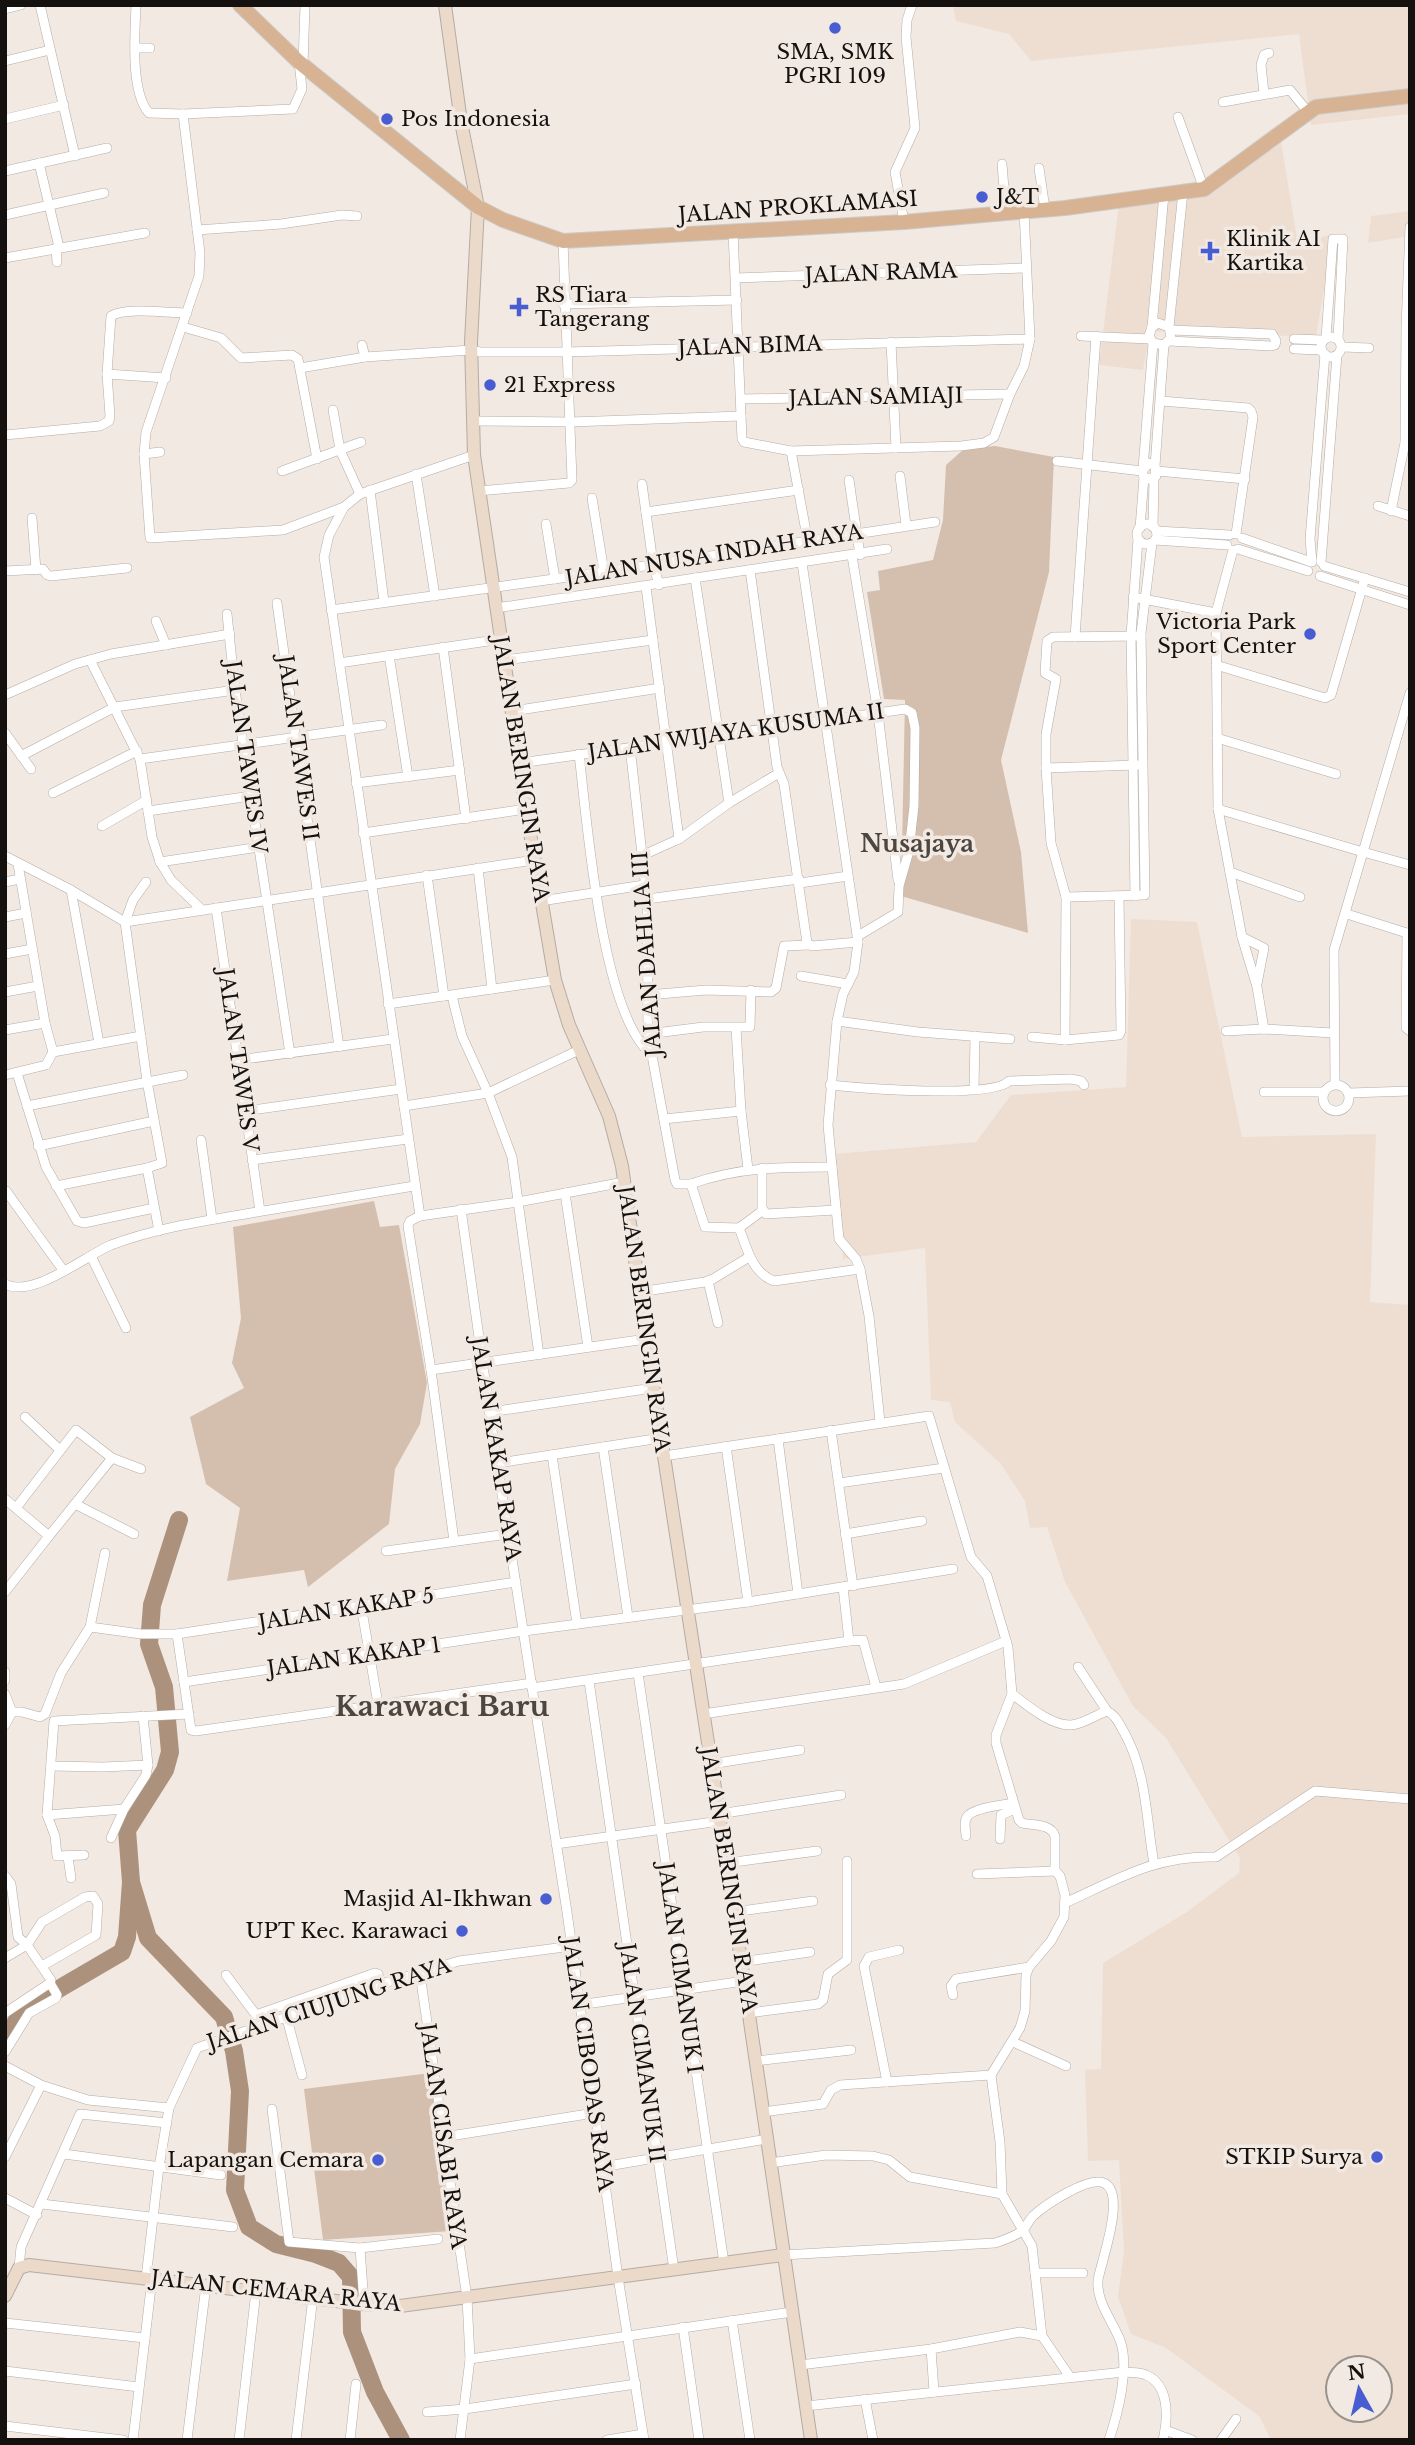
<svg xmlns="http://www.w3.org/2000/svg" width="1415" height="2445" font-family="'Libre Baskerville',serif">
<rect width="100%" height="100%" fill="#f2e9e2"/>
<g fill="#eeded2" fill-rule="evenodd">
<polygon points="953,5 1410,5 1410,114 1311,125 1299,34 1031,61 1009,34 956,21"/>
<polygon points="1278,124 1298,244 1333,234 1316,337 1150,331 1143,370 1099,365 1120,195 1192,189"/>
<polygon points="1410,211 1410,236 1368,243 1371,216"/>
<path d="M1131 919 1197 922 1242 1137 1376 1134 1370 1302 1410 1305V2440H1271L1259 2416 1166 2348 1131 2334 1118 2297 1124 2251 1119 2160 1088 2161 1085 2070 1101 2069 1103 1963 1187 1912 1239 1873 1240 1858 1166 1738 1133 1706 1065 1582 1047 1527 1030 1528 1025 1501 1001 1464 955 1422 950 1402 931 1400 925 1248 843 1259 834 1154 976 1142 1011 1095 1126 1087ZM1338 2368H1380V2410H1338Z"/>
</g>
<g fill="#d4bfae">
<polygon points="995,446 1054,457 1049,572 1001,760 1021,852 1028,933 901,896 905,700 884,699 867,592 880,590 878,571 933,560 943,520 946,465 964,449"/>
<polygon points="374,1201 380,1227 399,1225 427,1383 420,1424 395,1469 389,1524 308,1587 304,1570 227,1581 240,1508 206,1484 190,1417 244,1388 232,1363 241,1318 233,1227"/>
<polygon points="430,2073 451,2231 323,2240 304,2089"/>
</g>
<g fill="none" stroke-linecap="round" stroke-linejoin="round">
<g stroke="#ac927d" stroke-width="18">
<polyline points="131,1882 148,1938 224,2017 234,2051 240,2091 235,2190 249,2227 276,2244 316,2254 339,2263 351,2277 352,2332 375,2392 401,2440"/>
<polyline points="5,2031 12,2028 26,2008 122,1952 127,1937 131,1882 127,1830 165,1770 170,1752 164,1687 149,1644 152,1605 179,1520"/>
</g>
<g stroke="#b4aca5" stroke-width="10">
<g id="street">
<polyline points="40,5 75,156"/>
<path d="M136 5C135 33 130 92 149 113L183 114 293 109 302 89 299 62"/>
<polyline points="5,9 21,5"/>
<polyline points="135,48 150,48"/>
<polyline points="5,61 50,50"/>
<polyline points="303,65 305,5"/>
<polyline points="1264,93 1261,65 1264,55 1269,53"/>
<polyline points="1223,102 1290,90 1308,112"/>
<polyline points="183,114 200,253 199,276 146,432 144,454 150,538 283,530 344,507 360,494 474,455"/>
<polyline points="1178,117 1204,189"/>
<polyline points="5,119 64,105"/>
<polyline points="39,163 59,247"/>
<polyline points="1002,164 1006,213"/>
<polyline points="1039,168 1045,209"/>
<polyline points="5,171 107,148"/>
<polyline points="5,215 104,193"/>
<polyline points="904,222 895,172 915,128 906,37 907,20 912,5"/>
<polyline points="197,230 281,224 342,215 357,216"/>
<polyline points="733,232 742,439 744,442 791,451 961,446 984,443 994,437 1010,394 1024,366 1030,339 1024,211"/>
<polyline points="56,248 57,262"/>
<polyline points="5,258 145,233"/>
<polyline points="736,278 1025,268"/>
<polyline points="563,304 737,300"/>
<polyline points="183,327 221,338 241,358 292,355 298,359 317,459"/>
<polyline points="1152,327 1164,194"/>
<polyline points="1169,327 1158,323 1152,327 1149,336 1153,343 1164,345 1171,338 1169,327 1183,192"/>
<polyline points="1081,336 1150,339"/>
<circle cx="1331" cy="347" r="10"/>
<polyline points="1326,338 1333,239 1343,239 1338,339"/>
<polyline points="1294,339 1323,340"/>
<polyline points="1169,341 1271,346 1275,345 1276,341 1272,334 1171,330"/>
<polyline points="891,342 896,448"/>
<polyline points="362,345 365,357"/>
<polyline points="1342,347 1369,348"/>
<polyline points="1294,349 1322,350"/>
<polyline points="300,368 365,357 471,350 480,352 566,352 1030,339"/>
<polyline points="107,374 166,378"/>
<polyline points="742,399 1010,394"/>
<polyline points="1161,401 1248,408 1251,411 1253,417 1236,534"/>
<polyline points="333,410 340,450 360,494"/>
<polyline points="475,421 570,422 741,416"/>
<path d="M5 435 100 426 109 421 110 416 107 374 111 316C126 307 169 313 187 313"/>
<polyline points="1405,441 1406,328 1410,227"/>
<polyline points="791,451 808,542"/>
<polyline points="144,454 160,452"/>
<polyline points="1057,461 1142,471 1144,477 1149,479 1156,476 1155,466 1149,463 1142,471"/>
<polyline points="1155,466 1164,345"/>
<polyline points="1143,468 1153,343"/>
<polyline points="282,471 361,442"/>
<polyline points="1157,471 1245,479"/>
<polyline points="416,474 435,596"/>
<polyline points="900,476 906,525"/>
<polyline points="849,480 860,555"/>
<polyline points="642,484 653,563 659,585"/>
<polyline points="370,490 384,602"/>
<polyline points="478,491 569,483 572,480 563,241"/>
<polyline points="592,498 604,572"/>
<polyline points="1378,506 1410,516"/>
<polyline points="344,507 329,535 324,557 420,1216"/>
<polyline points="1391,511 1406,438"/>
<polyline points="646,512 799,490"/>
<polyline points="32,518 36,570"/>
<polyline points="546,524 555,579"/>
<circle cx="1147" cy="534" r="10"/>
<polyline points="1153,527 1154,478"/>
<polyline points="1140,528 1144,477"/>
<polyline points="1156,531 1230,535"/>
<polyline points="1242,538 1311,562"/>
<polyline points="1155,540 1227,545"/>
<polyline points="1238,549 1308,571"/>
<polyline points="852,556 878,713 898,880"/>
<polyline points="1312,562 1310,539 1325,354"/>
<polyline points="1321,562 1337,355"/>
<polyline points="802,563 858,942 854,972 843,994 837,1021 828,1125 839,1239 856,1259 860,1269 869,1316 880,1422"/>
<polyline points="1324,566 1410,592"/>
<polyline points="750,570 777,767 784,784 807,943 812,946 858,942"/>
<polyline points="5,571 43,569 47,575 51,576 127,568"/>
<polyline points="1320,576 1410,605"/>
<polyline points="695,578 729,803"/>
<polyline points="646,587 679,839"/>
<polyline points="1133,597 1216,613 1218,809 1363,852 1410,693"/>
<polyline points="277,603 339,1047"/>
<polyline points="496,608 887,549"/>
<polyline points="331,610 604,572 935,522"/>
<polyline points="1216,613 1233,550"/>
<polyline points="227,614 235,690 290,1054"/>
<polyline points="156,621 166,645"/>
<polyline points="1075,637 1096,336"/>
<polyline points="443,647 466,819"/>
<polyline points="389,655 408,777"/>
<polyline points="90,660 140,759 152,837 160,862 171,880 201,909"/>
<polyline points="505,660 653,640"/>
<polyline points="339,663 502,639"/>
<polyline points="1216,665 1325,698 1331,695 1365,578"/>
<polyline points="5,695 75,664 111,654 230,634"/>
<polyline points="513,711 660,688"/>
<polyline points="5,733 31,769"/>
<polyline points="1217,738 1336,774"/>
<polyline points="630,747 647,899 648,1034 675,1180 677,1184 691,1184"/>
<path d="M579 754C587 820 601 1015 652 1055"/>
<polyline points="21,756 115,707 235,690"/>
<polyline points="140,759 382,725"/>
<polyline points="520,763 878,713 905,709 912,713 915,728 914,806 909,851 899,886 898,912 858,936"/>
<polyline points="1046,768 1138,765"/>
<polyline points="356,783 460,770"/>
<polyline points="53,793 137,751"/>
<polyline points="1218,809 1242,937 1257,987 1264,1029"/>
<polyline points="148,811 251,796"/>
<polyline points="102,826 147,800"/>
<polyline points="363,833 526,809"/>
<polyline points="5,856 71,890 125,922 534,860"/>
<polyline points="641,856 679,839 729,803 779,773"/>
<polyline points="160,862 259,847"/>
<polyline points="18,864 45,1023 53,1052"/>
<polyline points="478,868 492,989"/>
<polyline points="1230,872 1300,897"/>
<polyline points="427,875 444,996"/>
<polyline points="5,882 20,879"/>
<polyline points="800,883 848,876"/>
<polyline points="71,890 99,1043"/>
<polyline points="1135,896 1131,635 1138,539"/>
<polyline points="1066,897 1145,895 1141,633 1152,543"/>
<polyline points="647,899 799,879"/>
<polyline points="541,901 644,885"/>
<polyline points="216,908 260,1211"/>
<polyline points="1347,914 1410,934"/>
<polyline points="5,917 26,913"/>
<polyline points="1407,933 1406,1028 1410,1031"/>
<polyline points="1242,937 1264,948 1257,984"/>
<polyline points="5,954 32,949"/>
<polyline points="801,976 848,984"/>
<polyline points="5,992 38,986"/>
<polyline points="647,995 706,990 771,992 776,988 784,946 809,945"/>
<polyline points="452,996 462,1036 488,1093 512,1157 539,1355"/>
<polyline points="388,1004 555,980"/>
<polyline points="837,1021 918,1032 1010,1039"/>
<polyline points="736,1028 741,1111 748,1169"/>
<polyline points="5,1030 45,1023"/>
<polyline points="1226,1031 1264,1029 1333,1033"/>
<polyline points="648,1034 703,1027 750,1027 751,990"/>
<polyline points="1032,1037 1065,1040 1119,1035 1121,1031 1119,897"/>
<polyline points="1065,1040 1066,897 1051,843 1046,768 1046,734 1056,679 1045,673 1047,641 1053,637 1141,636"/>
<polyline points="238,1060 393,1039"/>
<polyline points="17,1073 46,1167 77,1221 84,1223 154,1208"/>
<polyline points="5,1075 46,1065 53,1052 141,1036"/>
<polyline points="1335,1084 1334,950 1363,852 1410,865"/>
<circle cx="1336" cy="1098" r="13"/>
<path d="M830 1085C859 1088 993 1099 1009 1081L1071 1079 1081 1081 1084 1085"/>
<polyline points="974,1089 975,1036"/>
<polyline points="1264,1092 1323,1092"/>
<polyline points="1349,1093 1410,1091"/>
<polyline points="27,1106 183,1075"/>
<polyline points="404,1106 488,1093 579,1050"/>
<polyline points="245,1111 401,1089"/>
<polyline points="664,1119 741,1111"/>
<polyline points="201,1140 212,1219"/>
<polyline points="38,1146 154,1121"/>
<polyline points="252,1160 408,1139"/>
<polyline points="147,1168 159,1231"/>
<polyline points="762,1168 762,1208 766,1214 836,1210"/>
<polyline points="56,1186 147,1168 162,1163 147,1081 125,922 133,900 146,882"/>
<polyline points="6,1191 63,1270"/>
<polyline points="565,1193 588,1347"/>
<polyline points="461,1209 493,1437 567,1912 618,2277 644,2440"/>
<path d="M762 1211 739 1228 705 1227 691 1184C738 1167 783 1167 832 1167"/>
<path d="M739 1228C747 1248 752 1273 774 1281L860 1269"/>
<polyline points="91,1256 126,1328"/>
<polyline points="708,1281 718,1323"/>
<path d="M5 1284C32 1299 85 1256 111 1245 156 1228 204 1221 251 1213 305 1204 360 1195 414 1186"/>
<polyline points="639,1292 705,1282 713,1279 749,1257"/>
<polyline points="431,1370 646,1339"/>
<polyline points="490,1412 653,1388"/>
<polyline points="25,1417 60,1450"/>
<polyline points="831,1430 853,1586"/>
<polyline points="778,1439 798,1594"/>
<polyline points="726,1446 748,1602"/>
<polyline points="603,1447 628,1617"/>
<polyline points="552,1455 577,1624"/>
<path d="M664 1456 929 1416 971 1557 987 1576 1008 1647 1012 1694 996 1735V1743L1019 1820 1022 1823C1033 1826 1050 1823 1055 1836V1871"/>
<polyline points="498,1463 661,1438"/>
<polyline points="839,1483 944,1468"/>
<polyline points="5,1499 49,1536 5,1592"/>
<polyline points="75,1504 134,1534"/>
<polyline points="16,1508 76,1430 112,1458 141,1469"/>
<polyline points="845,1534 922,1521"/>
<polyline points="49,1536 112,1458"/>
<polyline points="454,1541 431,1370 408,1226 410,1221 420,1216 518,1202 624,1182"/>
<polyline points="386,1551 508,1534"/>
<polyline points="361,1605 378,1704"/>
<polyline points="90,1627 141,1634 177,1634 516,1582"/>
<polyline points="177,1634 191,1730 196,1731 532,1683"/>
<polyline points="849,1641 863,1640 876,1687"/>
<polyline points="1078,1667 1107,1711"/>
<polyline points="5,1672 5,1680"/>
<polyline points="638,1673 724,2263"/>
<polyline points="589,1681 674,2270"/>
<polyline points="184,1682 524,1631 748,1602 953,1569"/>
<polyline points="532,1688 849,1641 843,1587"/>
<polyline points="5,1694 12,1712"/>
<path d="M1012 1694C1027 1705 1051 1726 1071 1725 1084 1724 1095 1715 1107 1711 1116 1715 1119 1724 1124 1732 1147 1773 1146 1819 1154 1864"/>
<polyline points="703,1714 904,1684 1006,1641"/>
<polyline points="5,1725 12,1712 22,1712 40,1717 45,1714 61,1673 90,1627 105,1553"/>
<polyline points="711,1764 800,1750"/>
<polyline points="51,1766 103,1767 148,1765"/>
<polyline points="719,1814 841,1795"/>
<polyline points="47,1815 124,1809"/>
<path d="M966 1836C966 1830 963 1823 967 1817 972 1808 1002 1805 1013 1803"/>
<polyline points="111,1838 124,1809 146,1775 148,1765 143,1716"/>
<polyline points="1000,1839 1001,1815 1015,1809"/>
<polyline points="556,1844 720,1821"/>
<polyline points="84,1855 57,1856 55,1836 47,1815 54,1721 189,1714"/>
<polyline points="68,1857 71,1878"/>
<polyline points="727,1863 817,1851"/>
<polyline points="977,1874 1055,1871 1060,1876 1065,1895 1064,1917 1051,1941 1029,1967 1026,1975 1025,2011 1020,2028 991,2075 1000,2142 1002,2194 1032,2246 1042,2336"/>
<polyline points="5,1876 11,1884 18,1937 27,1945 51,1980 50,1983 5,2013"/>
<path d="M1065 1903C1118 1879 1156 1855 1216 1857L1315 1791 1410 1799"/>
<polyline points="734,1912 813,1901"/>
<polyline points="5,1958 27,1945 42,1922 85,1897 93,1896 98,1904 96,1935 42,1966"/>
<polyline points="741,1962 810,1952"/>
<polyline points="420,1974 467,2298 470,2359 460,2440"/>
<polyline points="226,1975 256,2015 375,1973 378,1974 381,1984"/>
<polyline points="953,1995 951,1986 956,1979 1029,1967"/>
<polyline points="579,2005 744,1981"/>
<polyline points="749,2013 818,2004 823,2000 828,1974 847,1960 847,1861"/>
<polyline points="287,2019 302,2075"/>
<polyline points="1013,2042 1066,2066"/>
<polyline points="5,2052 29,2013 56,1998 57,1995 50,1983"/>
<polyline points="755,2061 851,2050"/>
<polyline points="5,2066 41,2085 88,2100 169,2108"/>
<polyline points="887,2082 864,1966 869,1957 899,1950"/>
<polyline points="272,2109 289,2242 360,2248 438,2239"/>
<polyline points="763,2112 823,2104 831,2090 840,2085 991,2075"/>
<polyline points="444,2137 594,2113"/>
<polyline points="64,2154 221,2175"/>
<polyline points="5,2157 41,2085"/>
<polyline points="770,2163 826,2155 873,2156 889,2160 910,2177 1002,2194"/>
<polyline points="602,2167 767,2139"/>
<polyline points="5,2198 37,2215"/>
<polyline points="42,2204 233,2227"/>
<polyline points="360,2248 364,2304"/>
<path d="M783 2255 995 2243C1004 2240 1017 2236 1024 2229 1027 2225 1029 2220 1033 2216 1045 2205 1088 2176 1104 2183 1127 2193 1101 2262 1098 2280 1096 2302 1112 2320 1120 2340 1130 2367 1118 2413 1109 2440"/>
<polyline points="19,2268 21,2247 80,2114 167,2123"/>
<polyline points="1035,2273 1083,2273"/>
<polyline points="146,2278 159,2167 169,2108 197,2048 381,1984 459,1961 572,1946"/>
<polyline points="732,2320 750,2440"/>
<polyline points="5,2323 145,2338"/>
<polyline points="683,2327 699,2440"/>
<polyline points="931,2349 934,2392"/>
<polyline points="470,2359 792,2312"/>
<polyline points="800,2365 931,2349 1020,2332 1042,2336 1070,2377"/>
<polyline points="5,2371 139,2387"/>
<polyline points="865,2399 873,2440"/>
<path d="M806 2406 1124 2372C1131 2373 1140 2372 1146 2375 1170 2385 1168 2419 1163 2440"/>
<polyline points="427,2412 465,2409 636,2384"/>
<polyline points="5,2426 123,2440"/>
<polyline points="1165,2430 1192,2440"/>
<polyline points="133,2440 152,2279"/>
<polyline points="187,2440 206,2285"/>
<polyline points="239,2440 256,2291"/>
<polyline points="296,2440 313,2297"/>
<polyline points="350,2440 356,2384"/>
<polyline points="607,2440 643,2434"/>
<polyline points="1221,2440 1236,2419"/>
</g>
</g>
<g stroke="#b4aca5" stroke-width="14">
<g id="secondary">
<polyline points="445,5 461,122 478,207 471,342 474,455 526,809 555,980 569,1025 609,1116 622,1166 646,1339 734,1912 811,2440"/>
<polyline points="5,2296 19,2268 29,2265 362,2304 400,2306 783,2255"/>
</g>
</g>
<g stroke="#cbcbca" stroke-width="16">
<polyline id="primary" points="240,5 299,62 478,207 503,220 563,241 904,222 1065,208 1204,189 1316,107 1410,96"/>
</g>
<use href="#street" stroke="#fff" stroke-width="9"/>
<use href="#secondary" stroke="#ebd9c9" stroke-width="12"/>
<use href="#primary" stroke="#d7b393" stroke-width="14"/>
</g>
<g fill="#475dd1" stroke="#f2e9e2" stroke-width="2.5">
<circle cx="835" cy="28" r="7"/>
<circle cx="387" cy="119" r="7"/>
<circle cx="982" cy="197" r="7"/>
<path d="M1206.5 240.5h7v7h7v7h-7v7h-7v-7h-7v-7h7z"/>
<path d="M515.5 296.5h7v7h7v7h-7v7h-7v-7h-7v-7h7z"/>
<circle cx="490" cy="385" r="7"/>
<circle cx="1310" cy="634" r="7"/>
<circle cx="546" cy="1899" r="7"/>
<circle cx="462" cy="1931" r="7"/>
<circle cx="1377" cy="2157" r="7"/>
<circle cx="378" cy="2160" r="7"/>
</g>
<g text-anchor="middle" dominant-baseline="central" stroke-width="7" stroke-linejoin="round" paint-order="stroke">
<g font-size="21" fill="#14110f" stroke="#f2e9e2" text-anchor="start">
<text x="835" y="52" text-anchor="middle">SMA, SMK<tspan x="835" dy="24">PGRI 109</tspan></text>
<text x="401" y="119">Pos Indonesia</text>
<text x="996" y="197">J&amp;T</text>
<text x="1226" y="239">Klinik AI<tspan x="1226" dy="24">Kartika</tspan></text>
<text x="535" y="295">RS Tiara<tspan x="535" dy="24">Tangerang</tspan></text>
<text x="504" y="385">21 Express</text>
<text x="1296" y="622" text-anchor="end">Victoria Park<tspan x="1296" dy="24">Sport Center</tspan></text>
<text x="532" y="1899" text-anchor="end">Masjid Al-Ikhwan</text>
<text x="448" y="1931" text-anchor="end">UPT Kec. Karawaci</text>
<text x="1363" y="2157" text-anchor="end">STKIP Surya</text>
<text x="364" y="2160" text-anchor="end">Lapangan Cemara</text>
</g>
<g font-size="21" fill="#14110f" stroke="#f2e9e2">
<text transform="translate(798 207) rotate(-4)">JALAN PROKLAMASI</text>
<text transform="translate(881 273) rotate(-2)">JALAN RAMA</text>
<text transform="translate(750 346) rotate(-2)">JALAN BIMA</text>
<text transform="translate(876 397) rotate(-1)">JALAN SAMIAJI</text>
<text transform="translate(714 555) rotate(-9)">JALAN NUSA INDAH RAYA</text>
<text transform="translate(736 732) rotate(-8)">JALAN WIJAYA KUSUMA II</text>
<text transform="translate(298 748) rotate(82)">JALAN TAWES II</text>
<text transform="translate(246 757) rotate(82)">JALAN TAWES IV</text>
<text transform="translate(521 769) rotate(81)">JALAN BERINGIN RAYA</text>
<text transform="translate(647 954) rotate(-94)">JALAN DAHLIA III</text>
<text transform="translate(238 1060) rotate(82)">JALAN TAWES V</text>
<text transform="translate(644 1319) rotate(82)">JALAN BERINGIN RAYA</text>
<text transform="translate(496 1449) rotate(81)">JALAN KAKAP RAYA</text>
<text transform="translate(346 1609) rotate(-9)">JALAN KAKAP 5</text>
<text transform="translate(354 1657) rotate(-8)">JALAN KAKAP 1</text>
<text transform="translate(729 1880) rotate(81)">JALAN BERINGIN RAYA</text>
<text transform="translate(680 1968) rotate(82)">JALAN CIMANUK I</text>
<text transform="translate(329 2004) rotate(-18)">JALAN CIUJUNG RAYA</text>
<text transform="translate(642 2053) rotate(82)">JALAN CIMANUK II</text>
<text transform="translate(588 2064) rotate(82)">JALAN CIBODAS RAYA</text>
<text transform="translate(443 2136) rotate(82)">JALAN CISABI RAYA</text>
<text transform="translate(276 2291) rotate(6)">JALAN CEMARA RAYA</text>
</g>
<g font-size="24" font-weight="bold" fill="#4d4640" stroke="#f2e9e2">
<text x="917" y="843">Nusajaya</text>
</g>
<g font-size="28" font-weight="bold" fill="#4d4640" stroke="#f2e9e2">
<text x="442" y="1706">Karawaci Baru</text>
</g>
</g>
<rect width="1415" height="2445" fill="none" stroke="#14110f" stroke-width="14"/>
<g transform="translate(1359 2389) rotate(352)"><circle r="33" fill="#f2e9e2" stroke="#99938e" stroke-width="2"/>
<path d="M0-5L12 26L0 18L-12 26Z" fill="#475dd1"/>
<text y="-10" font-size="19" font-weight="bold" text-anchor="middle" fill="#14110f">N</text>
</g>
</svg>
